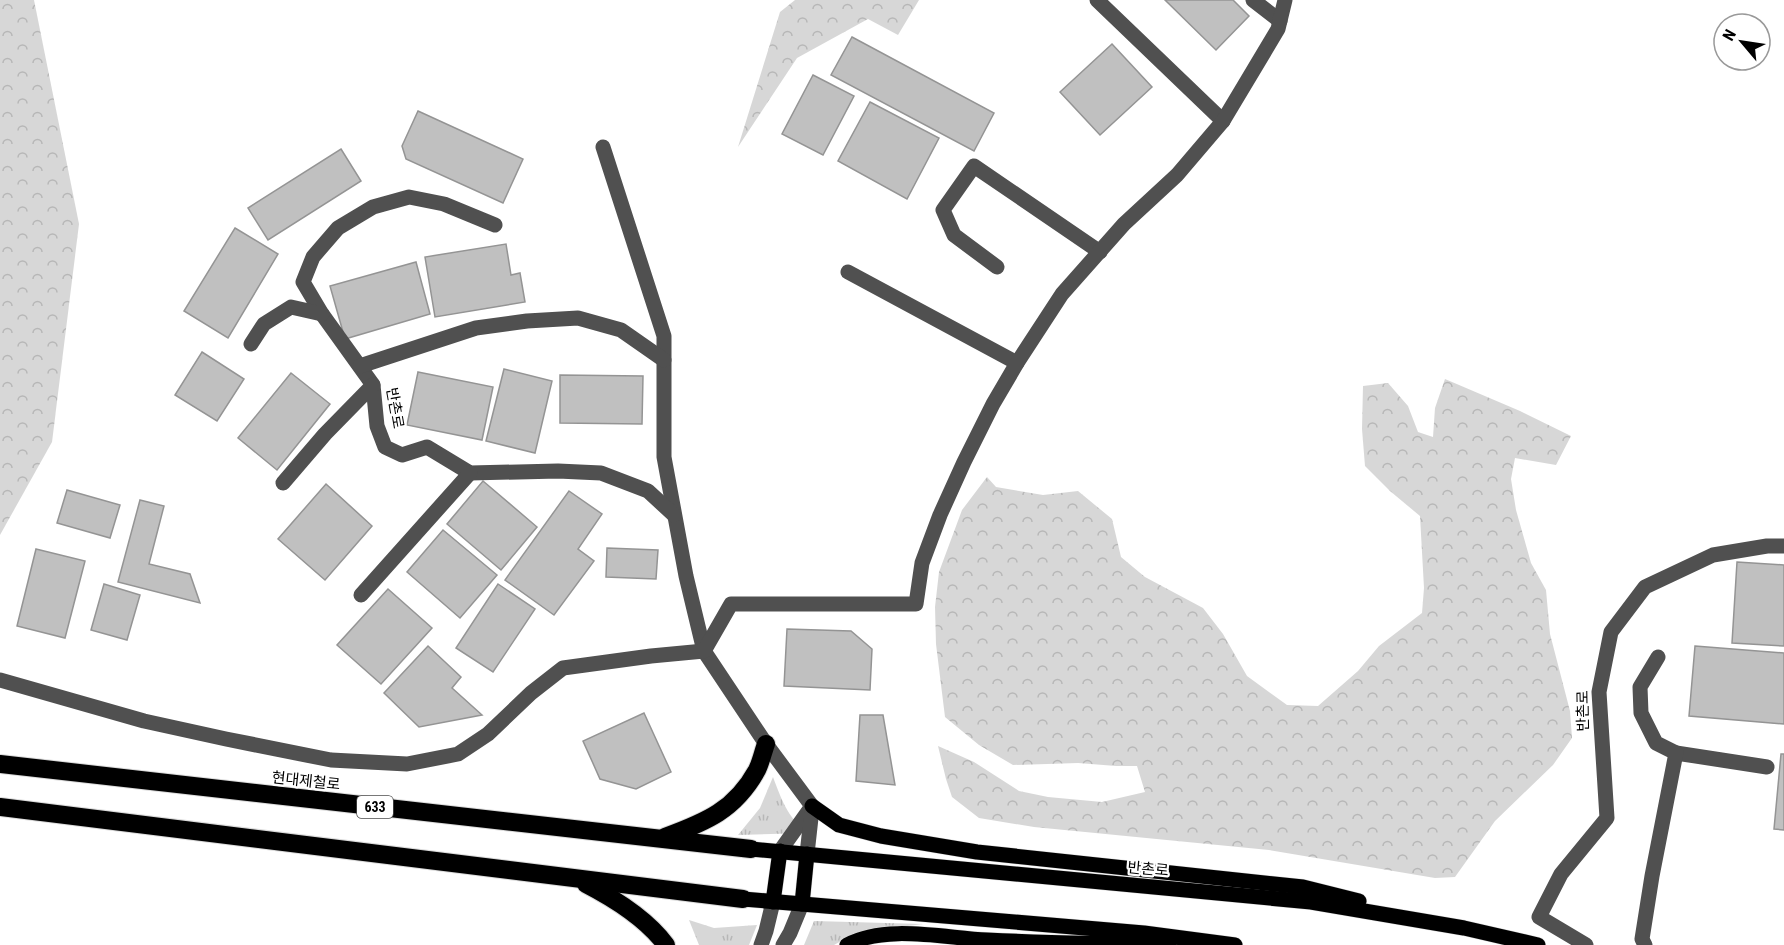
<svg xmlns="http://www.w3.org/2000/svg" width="1784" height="945" font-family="'Roboto Condensed','Noto Sans KR',sans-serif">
<defs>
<pattern id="grass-tufts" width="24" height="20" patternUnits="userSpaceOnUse" patternTransform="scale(1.5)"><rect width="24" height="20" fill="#d7d7d7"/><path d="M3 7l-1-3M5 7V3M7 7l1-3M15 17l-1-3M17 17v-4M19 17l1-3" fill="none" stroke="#b7b7b7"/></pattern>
<pattern id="forest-crowns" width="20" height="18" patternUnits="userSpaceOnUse" patternTransform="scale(1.5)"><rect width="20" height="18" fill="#d7d7d7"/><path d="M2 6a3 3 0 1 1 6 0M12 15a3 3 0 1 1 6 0" fill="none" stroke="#b7b7b7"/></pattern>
</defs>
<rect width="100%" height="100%" fill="#fff"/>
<g fill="url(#grass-tufts)">
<path d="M773 777C782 801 787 815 806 833L738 835 760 808Z"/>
<polygon points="689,920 714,928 757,925 749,945 699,945"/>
<polygon points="814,921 923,924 869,931 843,940 834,945 804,945"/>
</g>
<g fill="url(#forest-crowns)">
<polygon points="0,0 34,0 79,224 52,442 0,535"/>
<polygon points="795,0 919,0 898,35 868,19 797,58 738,147 780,12"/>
<polygon points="1445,379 1520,411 1571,436 1556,465 1515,458 1511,479 1516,510 1531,563 1546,590 1550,634 1570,711 1572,738 1553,765 1495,821 1455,877 1435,878 1269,850 1034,827 979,818 952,797 946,779 938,746 974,762 1019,791 1048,797 1102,802 1145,792 1137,766 1116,766 1078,763 1013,765 979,745 945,717 936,644 935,607 939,572 962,510 987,477 996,487 1043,495 1078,491 1112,519 1121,557 1145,577 1203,608 1223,634 1247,676 1287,705 1318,706 1358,671 1379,646 1422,613 1424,588 1420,516 1390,491 1365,466 1362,429 1363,386 1388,383 1408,406 1418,432 1433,437 1435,408"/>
</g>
<g fill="#c0c0c0" stroke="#949494" stroke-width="1.5">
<polygon points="1165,0 1233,0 1249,16 1216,50"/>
<polygon points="852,37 994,113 974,151 831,75"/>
<polygon points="1112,44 1152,87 1100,135 1060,92"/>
<polygon points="813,75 854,96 823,155 782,134"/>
<polygon points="870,102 939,138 907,199 838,161"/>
<polygon points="418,111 523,159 503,203 406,159 402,146"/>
<polygon points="341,149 361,181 268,240 248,208"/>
<polygon points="235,228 278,254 228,338 184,311"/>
<polygon points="506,244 511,275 520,273 525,302 435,317 425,257"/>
<polygon points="416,262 430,314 345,339 330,286"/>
<polygon points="202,352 244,379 217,421 175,395"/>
<polygon points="504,369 552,381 535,453 486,441"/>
<polygon points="418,372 493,387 482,440 407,425"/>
<polygon points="291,373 330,404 277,470 238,438"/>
<polygon points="560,375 643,376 642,424 560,423"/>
<polygon points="483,481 537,527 501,570 447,524"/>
<polygon points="326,484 372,526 325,580 278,539"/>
<polygon points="67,490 120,505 110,538 57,523"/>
<polygon points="569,491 602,514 578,549 594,561 554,615 505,580"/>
<polygon points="140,500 164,506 149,564 190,574 200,603 118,582"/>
<polygon points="443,530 497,575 460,618 407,572"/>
<polygon points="607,548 658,550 656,579 606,577"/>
<polygon points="36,549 85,561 65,638 17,626"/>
<polygon points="1737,562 1784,565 1784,646 1732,643"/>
<polygon points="104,584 140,595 127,640 91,630"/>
<polygon points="498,584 535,609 493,672 456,648"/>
<polygon points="388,589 432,628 381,684 337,645"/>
<polygon points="787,629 851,631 872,649 870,690 784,686"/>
<polygon points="428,646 461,677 452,688 482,715 419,727 384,693"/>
<polygon points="1695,646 1784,653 1784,724 1689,716"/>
<polygon points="644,713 671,772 636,789 600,779 583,741"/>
<polygon points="860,715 883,715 895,785 856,781"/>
<polygon points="1781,754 1784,754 1784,830 1774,829"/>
</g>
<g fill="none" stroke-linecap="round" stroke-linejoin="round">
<g stroke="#dbdbdb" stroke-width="16">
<g id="major">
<polyline points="812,806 839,825 881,836 977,852 1303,887 1359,901"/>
<polyline points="751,849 1311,902 1464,928 1538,945"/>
<polyline points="743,899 1144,933 1235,945"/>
<polyline points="773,902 780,851"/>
<polyline points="802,904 807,854"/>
<path d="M847 945C886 924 944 938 987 940 1047 943 1108 944 1169 944"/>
</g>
</g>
<g stroke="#dbdbdb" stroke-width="20">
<g id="highway">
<polyline points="0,764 751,849"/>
<polyline points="0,807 743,899"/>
<path d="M665 837C706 822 735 810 757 770 761 762 763 752 766 744"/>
<path d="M586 884C615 899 646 918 666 945"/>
</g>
</g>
<g stroke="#505050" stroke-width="15">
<polyline points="1097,0 1223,121"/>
<polyline points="1253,0 1280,21"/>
<polyline points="603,147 664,336 664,457 686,576 704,651 766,744 812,806"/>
<polyline points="495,225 444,204 409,197 373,207 338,228 313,257 303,282 322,314 373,385 377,426 385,447 402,455 427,447 470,473 558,471 601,473 648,491 674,515"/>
<polyline points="997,267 954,235 943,210 974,166 1100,252"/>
<polyline points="848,272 1017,363"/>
<polyline points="251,344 264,324 291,307 322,314"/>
<polyline points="360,366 476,328 527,321 578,318 621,330 664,360"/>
<polyline points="283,483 325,434 373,385"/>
<polyline points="361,595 470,473"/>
<polyline points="0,680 144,721 226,739 331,760 407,764 458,754 488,734 531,693 563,668 651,656 704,651 731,604 916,604 922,563 940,515 964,462 993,404 1017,363 1062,294 1124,224 1177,175 1223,121 1278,29 1285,0"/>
<polyline points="1676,753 1767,767"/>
<polyline points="780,851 812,806"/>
<polyline points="807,854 812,809"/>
<polyline points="761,945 766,931 773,902"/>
<polyline points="783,945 790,933 802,904"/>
<polyline points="1586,945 1539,917 1561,874 1607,818 1599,692 1611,632 1645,587 1713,555 1767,546 1784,546"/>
<polyline points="1645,945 1642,939 1652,876 1676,753 1656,743 1641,713 1640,687 1658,657"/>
</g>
<use href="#major" stroke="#000" stroke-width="15"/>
<use href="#highway" stroke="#000" stroke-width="18"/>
</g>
<g text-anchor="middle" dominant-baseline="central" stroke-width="4.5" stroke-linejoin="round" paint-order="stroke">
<rect fill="#fff" stroke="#4c4c4c" stroke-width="1.5" x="357" y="796" width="36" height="22" rx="4.5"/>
<g font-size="14" font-weight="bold" fill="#000">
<text x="375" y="807">633</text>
</g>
<g font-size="15" fill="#000" stroke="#fff">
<text transform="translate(395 408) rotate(80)">반촌로</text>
<text transform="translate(1583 711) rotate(-91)">반촌로</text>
<text transform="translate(306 781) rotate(6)">현대제철로</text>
<text transform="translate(1148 869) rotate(5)">반촌로</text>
</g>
</g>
<g transform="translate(1742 42) rotate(299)"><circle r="28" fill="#ffffff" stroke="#999999" stroke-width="1.5"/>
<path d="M0-4.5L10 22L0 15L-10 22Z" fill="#000000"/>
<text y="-9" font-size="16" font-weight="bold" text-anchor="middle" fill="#000000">N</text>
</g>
</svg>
